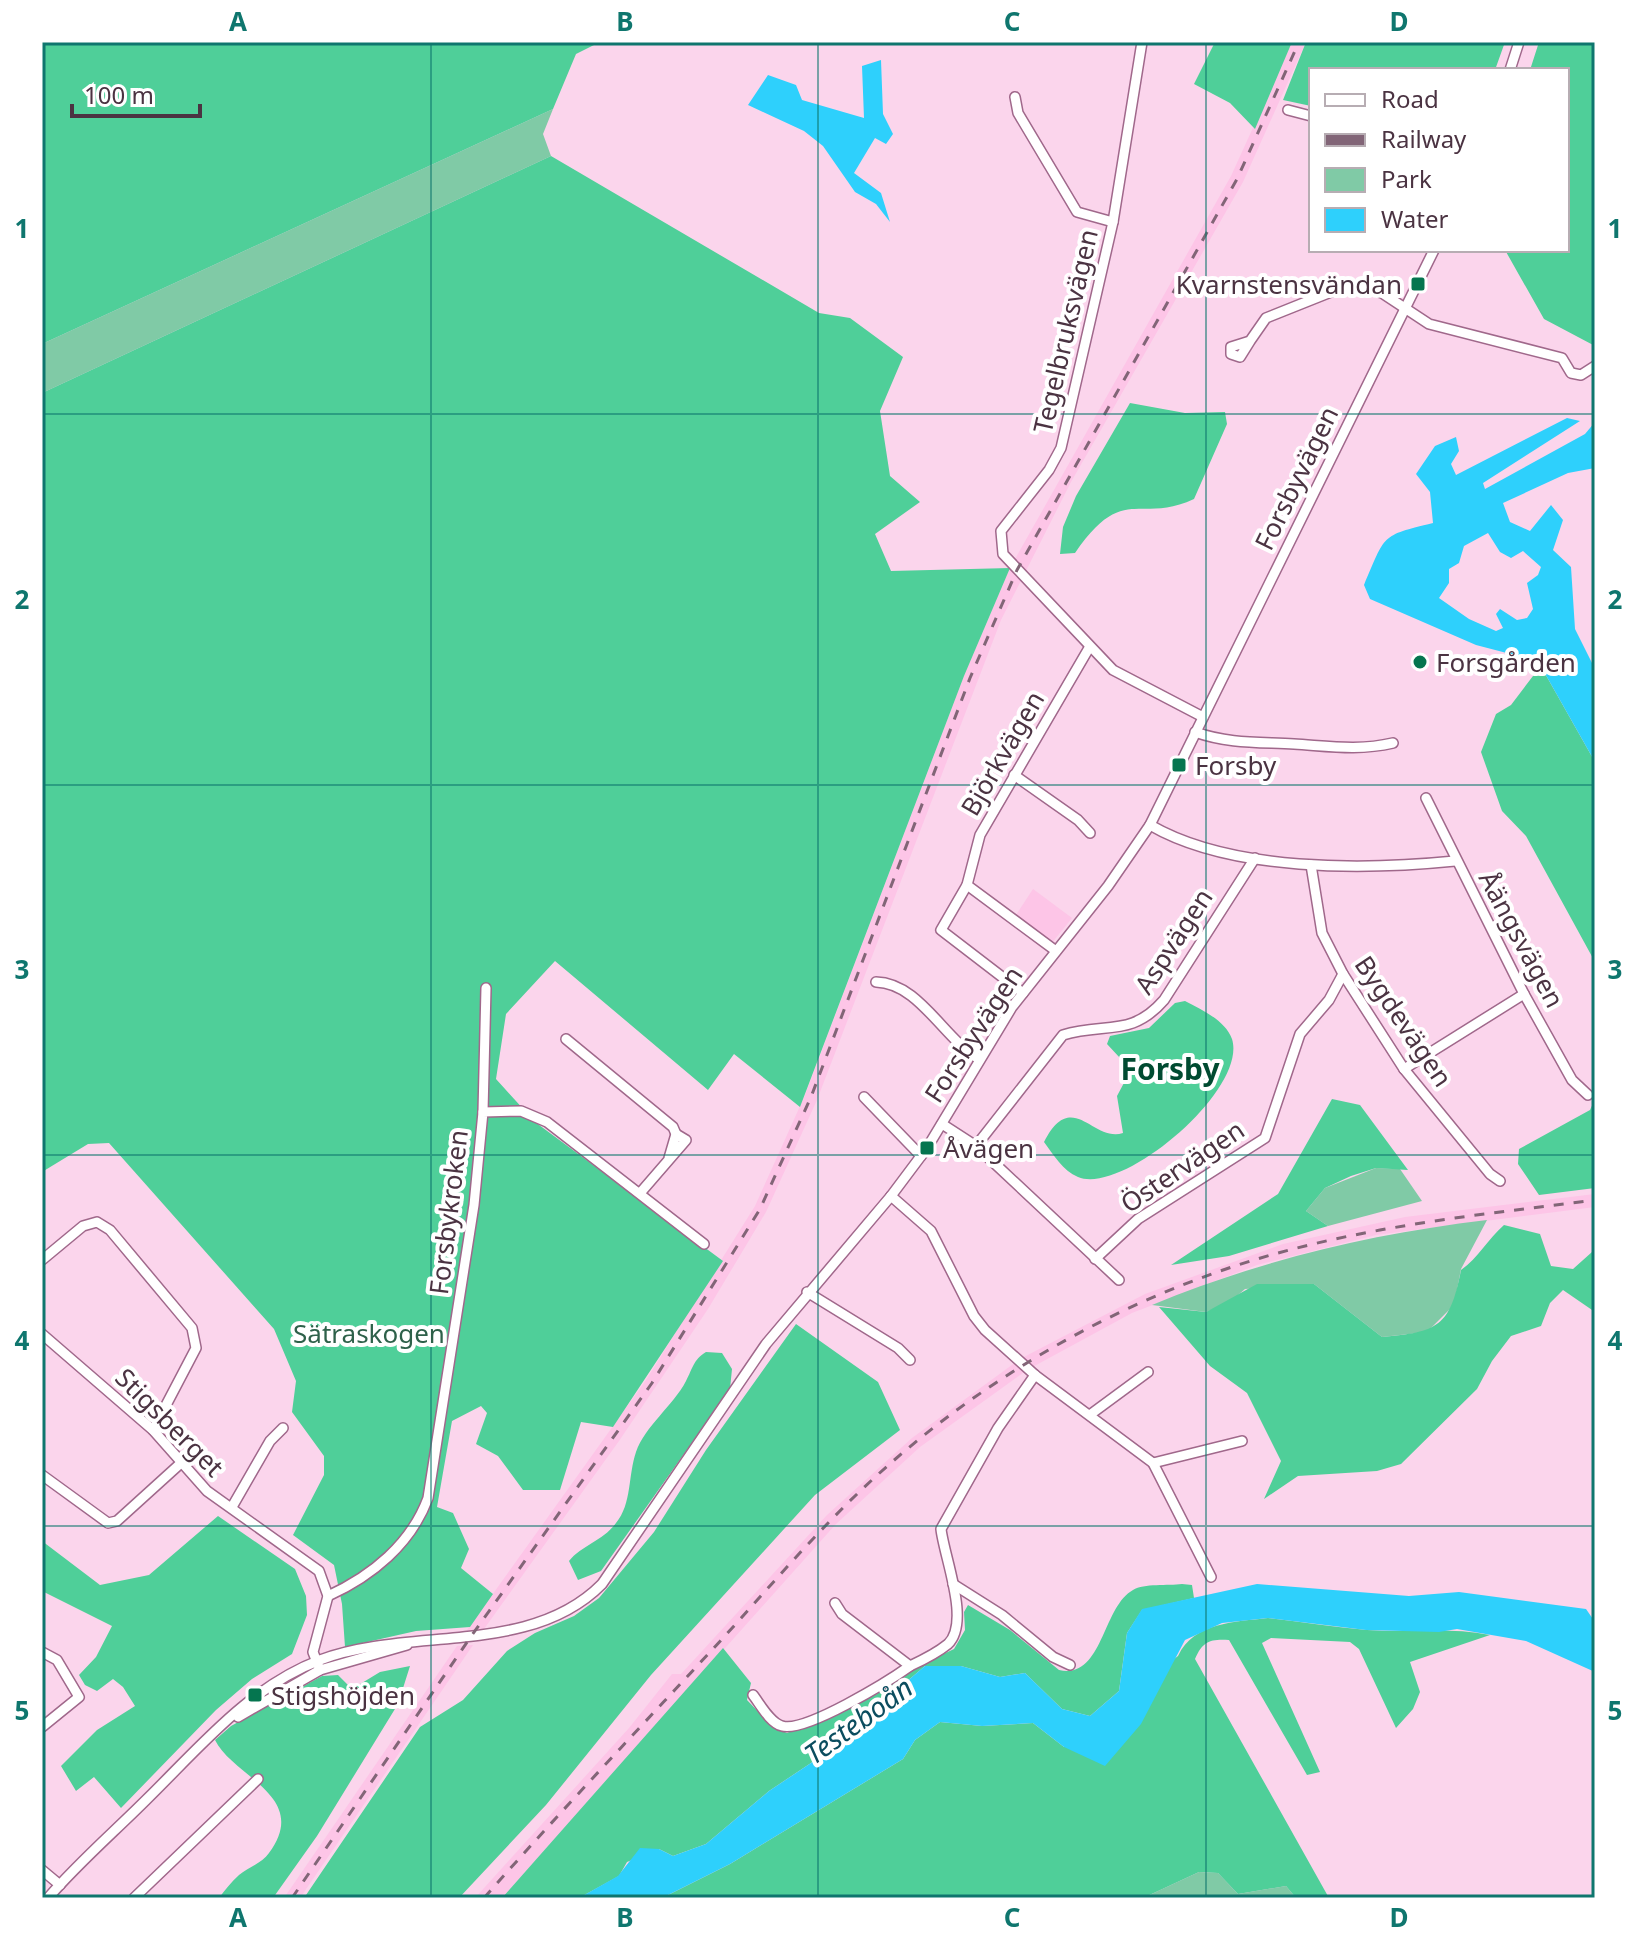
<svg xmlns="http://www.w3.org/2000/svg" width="1637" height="1940" font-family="'Noto Sans',sans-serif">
<rect width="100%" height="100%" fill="#fbd5ec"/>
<g fill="#fdc5e7">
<polygon points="1292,42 1306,42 1243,182 1071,482 1001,620 817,1100 766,1212 708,1309 619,1441 484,1629 467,1630 646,1380 755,1206 805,1095 964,676 1010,568 1231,176"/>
<polygon points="1033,889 1072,918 1051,944 1016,915"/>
<polygon points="1595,1194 1595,1207 1376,1235 1257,1265 1132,1313 1027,1370 920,1447 836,1524 502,1898 475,1898 629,1728 672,1674 681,1674 827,1515 912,1438 1020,1359 1145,1294 1283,1244 1405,1217"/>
<polygon points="473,1645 300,1898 284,1898 457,1646"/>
</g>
<g fill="#80caa6">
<polygon points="553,109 543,134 551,156 42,393 42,344"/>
<polygon points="1376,1168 1400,1169 1422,1201 1328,1226 1306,1211 1325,1188"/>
<path d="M1487 1220 1461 1269 1454 1305 1427 1332 1382 1337 1314 1284 1245 1289 1231 1301 1206 1312 1152 1305C1261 1260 1370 1234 1487 1220Z"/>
<polygon points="1199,1872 1218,1873 1238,1894 1286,1886 1296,1898 1143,1898"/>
</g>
<g fill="#4fcf99">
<polygon points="42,42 600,42 576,54 553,109 42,344"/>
<polygon points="1215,42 1292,42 1255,129 1230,103 1194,84"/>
<polygon points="1306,42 1505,42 1495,70 1385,70 1363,67 1361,70 1311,70 1311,106 1283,100"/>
<polygon points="1539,42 1595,42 1595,346 1544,319 1505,250 1567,250 1567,70 1530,70"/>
<polygon points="551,156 819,313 850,318 903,357 880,411 890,476 920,502 875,534 891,571 1010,568 964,676 800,1107 734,1054 708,1090 555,961 506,1014 496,1079 535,1122 723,1261 613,1427 581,1422 560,1490 523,1490 498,1456 476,1444 487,1413 481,1406 452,1421 437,1507 453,1513 469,1549 461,1568 493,1594 470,1627 416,1631 345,1647 342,1604 334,1565 293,1535 324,1475 324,1456 292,1412 296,1381 274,1329 109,1143 88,1144 42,1172 42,393"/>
<path d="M1130 403 1185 413 1225 412 1227 424 1194 499C1138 525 1124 482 1075 553L1060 554 1063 527 1076 496Z"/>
<polygon points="1543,670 1595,762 1595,962 1526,836 1502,811 1481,752 1496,714 1511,705 1533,676"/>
<path d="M1185 1001C1202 1010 1225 1020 1232 1039 1248 1090 1122 1196 1078 1177 1063 1171 1053 1154 1044 1142 1072 1087 1093 1143 1123 1133L1117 1096 1125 1081 1120 1058 1107 1044 1110 1036 1149 1028 1175 1003Z"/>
<polygon points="1332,1099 1360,1105 1408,1170 1376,1168 1351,1176 1325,1188 1306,1211 1328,1226 1229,1256 1171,1265 1278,1194"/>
<polygon points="1595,1099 1595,1188 1539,1195 1518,1164 1519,1149 1590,1110"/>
<path d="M1504 1225 1540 1234 1551 1266 1573 1269 1592 1252 1595 1263V1312L1563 1290 1550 1303 1541 1326 1511 1336 1492 1361 1477 1389 1401 1464 1377 1471 1298 1476 1264 1499 1281 1461 1247 1393 1210 1366 1159 1307 1206 1312 1257 1284H1314L1382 1337C1438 1332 1450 1327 1461 1270 1478 1258 1488 1239 1504 1225Z"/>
<polygon points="796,1324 878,1382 900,1430 815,1495 651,1675 546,1805 459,1898 304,1898 420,1727 463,1700 507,1651 535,1633 574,1616 599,1598 654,1532 706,1450"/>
<path d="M706 1352 722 1353 732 1369 730 1389 601 1571 578 1580 569 1561C582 1545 603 1541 616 1523 632 1504 628 1475 636 1452 645 1426 673 1406 686 1381 693 1368 693 1360 706 1352Z"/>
<polygon points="218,1516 295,1569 306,1596 307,1615 292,1654 252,1679 216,1710 121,1808 94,1777 76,1791 61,1766 97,1730 135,1706 123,1687 113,1679 97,1691 85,1685 79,1675 96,1657 112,1626 42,1591 42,1541 100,1585 149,1575"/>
<path d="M1182 1584 1192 1585 1194 1598 1142 1610 1127 1633 1119 1691 1090 1716 1062 1709 1025 1673 1000 1677 961 1666H925L811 1763 769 1791 706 1844 673 1856 659 1849 627 1862 619 1876 579 1898H502L723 1648 751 1683 747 1700 772 1726 787 1733 877 1694 912 1669 954 1649 965 1630 964 1612 968 1605 1010 1630 1059 1670C1103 1680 1102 1607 1133 1590 1144 1583 1168 1586 1182 1584Z"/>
<path d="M1268 1618C1301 1622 1334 1627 1367 1630 1409 1633 1450 1627 1490 1635L1410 1662 1420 1692 1413 1709 1396 1728 1359 1649 1350 1642 1271 1638 1262 1643 1320 1772 1307 1775 1229 1640C1210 1639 1203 1641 1195 1659L1329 1898H1296L1286 1886 1238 1894 1218 1873 1199 1872 1143 1898H662L730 1864 903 1759 915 1740 940 1722 982 1726 1033 1723 1064 1747 1178 1656C1194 1622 1235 1622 1268 1618Z"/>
<path d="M410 1666 398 1704 317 1836 273 1898H219C225 1890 231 1882 239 1875 249 1867 262 1863 269 1853 311 1796 233 1777 215 1740L231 1726 322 1676 338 1675 352 1689 380 1672Z"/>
</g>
<g fill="#2ed0fc" fill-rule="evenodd">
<polygon points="881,60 883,114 893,134 886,144 875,138 854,173 881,193 890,222 876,204 855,192 823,146 804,131 748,105 768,75 796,85 802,100 864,118 862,66"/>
<path d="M1567 418 1580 421 1483 483 1485 489 1585 434 1595 422V468L1568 473 1503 503 1510 522 1530 531 1551 505 1563 520 1553 550 1571 567 1575 629 1595 669V762L1543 670 1522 657 1476 645 1370 599 1364 585C1386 534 1380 536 1433 523L1430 492 1416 474 1435 446 1456 437 1459 451 1451 464 1456 475ZM1488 533 1500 552 1511 558 1523 551 1541 567 1538 575 1527 583 1533 609 1527 618 1517 620 1500 609 1496 614 1503 628 1496 631 1469 619 1439 598 1449 583V569L1459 563 1464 546Z"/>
<polygon points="1257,1584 1409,1596 1459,1592 1586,1609 1595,1622 1595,1672 1526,1641 1457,1629 1439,1632 1366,1630 1268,1618 1222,1623 1185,1640 1141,1724 1105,1766 1064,1747 1033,1723 982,1726 940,1722 915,1740 903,1759 730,1864 662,1898 579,1898 618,1876 640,1848 659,1849 673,1856 706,1844 769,1791 811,1763 925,1666 961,1666 1000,1677 1025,1673 1062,1709 1090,1716 1119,1691 1127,1633 1142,1609"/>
</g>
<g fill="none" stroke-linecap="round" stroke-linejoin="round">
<g stroke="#a0688b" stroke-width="12">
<g id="minor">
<polyline points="1142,42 1113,222 1061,448 1049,470 1001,531 1003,554 1113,670 1203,717"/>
<polyline points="1510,70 1519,42"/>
<polyline points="1015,97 1018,113 1077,212 1113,222"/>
<polyline points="1288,110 1311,116"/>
<polyline points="1250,341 1240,357 1231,354 1231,347 1250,341 1266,318 1351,284 1382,293 1429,324 1562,358 1571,373 1581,375 1595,366"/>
<path d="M1195 732C1229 744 1259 742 1294 744 1328 746 1359 751 1393 743"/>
<polyline points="1014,775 1078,820 1090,833"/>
<polyline points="1426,798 1524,994 1572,1080 1588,1095"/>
<path d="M1150 825C1231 872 1365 870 1455 861"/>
<polyline points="1311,865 1322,933 1343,974 1404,1069 1490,1174 1500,1181"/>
<polyline points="967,885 1056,951"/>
<path d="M876 982C919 983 943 1038 979 1059"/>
<polyline points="1023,993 941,930 967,885 980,835 1089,648"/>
<polyline points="566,1039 673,1127 676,1134"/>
<polyline points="1404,1069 1524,994"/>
<polyline points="864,1097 921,1156"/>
<polyline points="483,1112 486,988"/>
<polyline points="942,1124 976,1146 1119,1280"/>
<path d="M976 1146 1063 1035C1105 1022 1131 1038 1164 1000L1255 858"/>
<polyline points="641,1192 686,1140 676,1134 669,1158"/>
<polyline points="891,1196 931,1231 974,1316 985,1330 1035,1375 1153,1463 1211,1577"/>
<polyline points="1095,1259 1138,1219 1265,1138 1300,1034 1329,1000 1343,974"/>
<polyline points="42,1260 83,1226 97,1222 110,1230 192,1328 196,1348 153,1430"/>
<polyline points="807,1292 898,1348 910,1360"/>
<polyline points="42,1334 153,1430 207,1491 319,1571 328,1596 313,1652 320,1670"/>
<polyline points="1091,1414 1148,1372"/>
<polyline points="1153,1463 1242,1441"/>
<polyline points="42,1475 108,1523 117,1521 181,1463"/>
<polyline points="232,1507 270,1441 283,1428"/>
<polyline points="953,1584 1002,1615 1053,1657 1070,1665"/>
<path d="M328 1596C372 1576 411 1544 428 1498L474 1205 483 1112 521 1111 547 1122 704 1244"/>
<path d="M835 1603 842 1614 910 1666C923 1660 937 1653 948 1644 971 1622 944 1557 941 1529L998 1428 1035 1375"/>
<polyline points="42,1652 57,1660 79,1697 42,1727"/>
<path d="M753 1695C760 1704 770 1723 782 1726 805 1733 889 1681 910 1666"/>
<polyline points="238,1717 320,1670 407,1645"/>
<polyline points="42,1870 60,1885"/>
<path d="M48 1898C78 1863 114 1832 147 1799 200 1747 249 1687 320 1660 409 1626 530 1657 602 1584L766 1344 891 1196 927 1148 1012 1007 1108 886 1150 825 1434 250"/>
<polyline points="134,1898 258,1779"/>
</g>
</g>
<use href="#minor" stroke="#fff" stroke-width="9"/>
<g stroke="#826577" stroke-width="3" stroke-dasharray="10 10" stroke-linecap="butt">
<polyline points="292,1898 472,1635 652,1383 760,1209 811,1097 970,678 1017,570 1237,179 1299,42"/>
<path d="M484 1898C558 1814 635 1733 711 1651 751 1608 790 1562 831 1520 940 1407 1077 1320 1226 1269 1346 1228 1470 1216 1595 1200"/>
</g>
</g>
<path fill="none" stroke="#0f766e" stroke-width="2" stroke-opacity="0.55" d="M431 42V1898M818 42V1898M1206 42V1898M42 414H1595M42 785H1595M42 1155H1595M42 1526H1595"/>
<g fill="#05754f" stroke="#fff" stroke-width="3">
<rect x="1410" y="276" width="16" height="16" rx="4"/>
<circle cx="1420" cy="662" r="8"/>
<rect x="1171" y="757" width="16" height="16" rx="4"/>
<rect x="919" y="1140" width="16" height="16" rx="4"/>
<rect x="247" y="1687" width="16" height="16" rx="4"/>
</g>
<g text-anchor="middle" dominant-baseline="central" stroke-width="8" stroke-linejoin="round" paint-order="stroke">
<g font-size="26" fill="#4b3342" stroke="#fff" text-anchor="start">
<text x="1402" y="284" text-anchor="end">Kvarnstensvändan</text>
<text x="1436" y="662">Forsgården</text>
<text x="1195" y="765">Forsby</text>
<text x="943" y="1148">Åvägen</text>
<text x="271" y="1695">Stigshöjden</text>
</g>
<g font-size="26" fill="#4b3342" stroke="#fff">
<text transform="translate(1065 331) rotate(-77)">Tegelbruksvägen</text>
<text transform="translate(1296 478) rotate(-64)">Forsbyvägen</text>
<text transform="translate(1002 753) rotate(-60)">Björkvägen</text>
<text transform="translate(1522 939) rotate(62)">Åängsvägen</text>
<text transform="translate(1173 941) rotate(-57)">Aspvägen</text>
<text transform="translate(1404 1021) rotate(56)">Bygdevägen</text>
<text transform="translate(973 1034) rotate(-57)">Forsbyvägen</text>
<text transform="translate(1182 1166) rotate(-34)">Östervägen</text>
<text transform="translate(448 1212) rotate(-83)">Forsbykroken</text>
<text transform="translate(170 1422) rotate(45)">Stigsberget</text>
</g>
<g font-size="26" fill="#2e614a" stroke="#fff">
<text x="369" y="1333">Sätraskogen</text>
</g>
<g font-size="28" font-style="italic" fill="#0b4d5f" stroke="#fff">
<text transform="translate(858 1720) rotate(-36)">Testeboån</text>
</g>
<g font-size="30" font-weight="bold" fill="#004b31" stroke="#fff">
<text x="1170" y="1068">Forsby</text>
</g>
</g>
<rect width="1637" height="1940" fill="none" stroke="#ffffff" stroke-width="88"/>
<rect x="1309" y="68" width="260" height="184" fill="#ffffff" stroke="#b7adb3" stroke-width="2"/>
<rect x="1325" y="94" width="40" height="12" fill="#ffffff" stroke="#b7adb3" stroke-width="2"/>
<text x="1381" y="108" font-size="24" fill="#4b3342">Road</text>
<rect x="1325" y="134" width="40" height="12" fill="#826577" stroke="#b7adb3" stroke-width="2"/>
<text x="1381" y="148" font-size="24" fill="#4b3342">Railway</text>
<rect x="1325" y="168" width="40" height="24" fill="#80caa6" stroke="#b7adb3" stroke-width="2"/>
<text x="1381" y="188" font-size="24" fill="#4b3342">Park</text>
<rect x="1325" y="208" width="40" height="24" fill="#2ed0fc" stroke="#b7adb3" stroke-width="2"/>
<text x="1381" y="228" font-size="24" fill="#4b3342">Water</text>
<path d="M72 104v12h128v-12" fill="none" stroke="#4b3342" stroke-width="4"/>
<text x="84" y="104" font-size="24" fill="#4b3342" stroke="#ffffff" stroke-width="6" paint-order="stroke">100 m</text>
<rect x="44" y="44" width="1549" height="1852" fill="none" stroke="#0f766e" stroke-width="3"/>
<g font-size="26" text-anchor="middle" font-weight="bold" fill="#0f766e">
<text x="238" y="31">A</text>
<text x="625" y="31">B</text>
<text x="1012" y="31">C</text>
<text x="1399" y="31">D</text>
<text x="22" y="238">1</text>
<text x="1615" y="238">1</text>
<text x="22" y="609">2</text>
<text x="1615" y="609">2</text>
<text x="22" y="979">3</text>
<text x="1615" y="979">3</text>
<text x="22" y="1350">4</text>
<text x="1615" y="1350">4</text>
<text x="22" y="1720">5</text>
<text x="1615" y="1720">5</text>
<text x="238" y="1927">A</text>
<text x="625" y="1927">B</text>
<text x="1012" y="1927">C</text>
<text x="1399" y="1927">D</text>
</g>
</svg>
